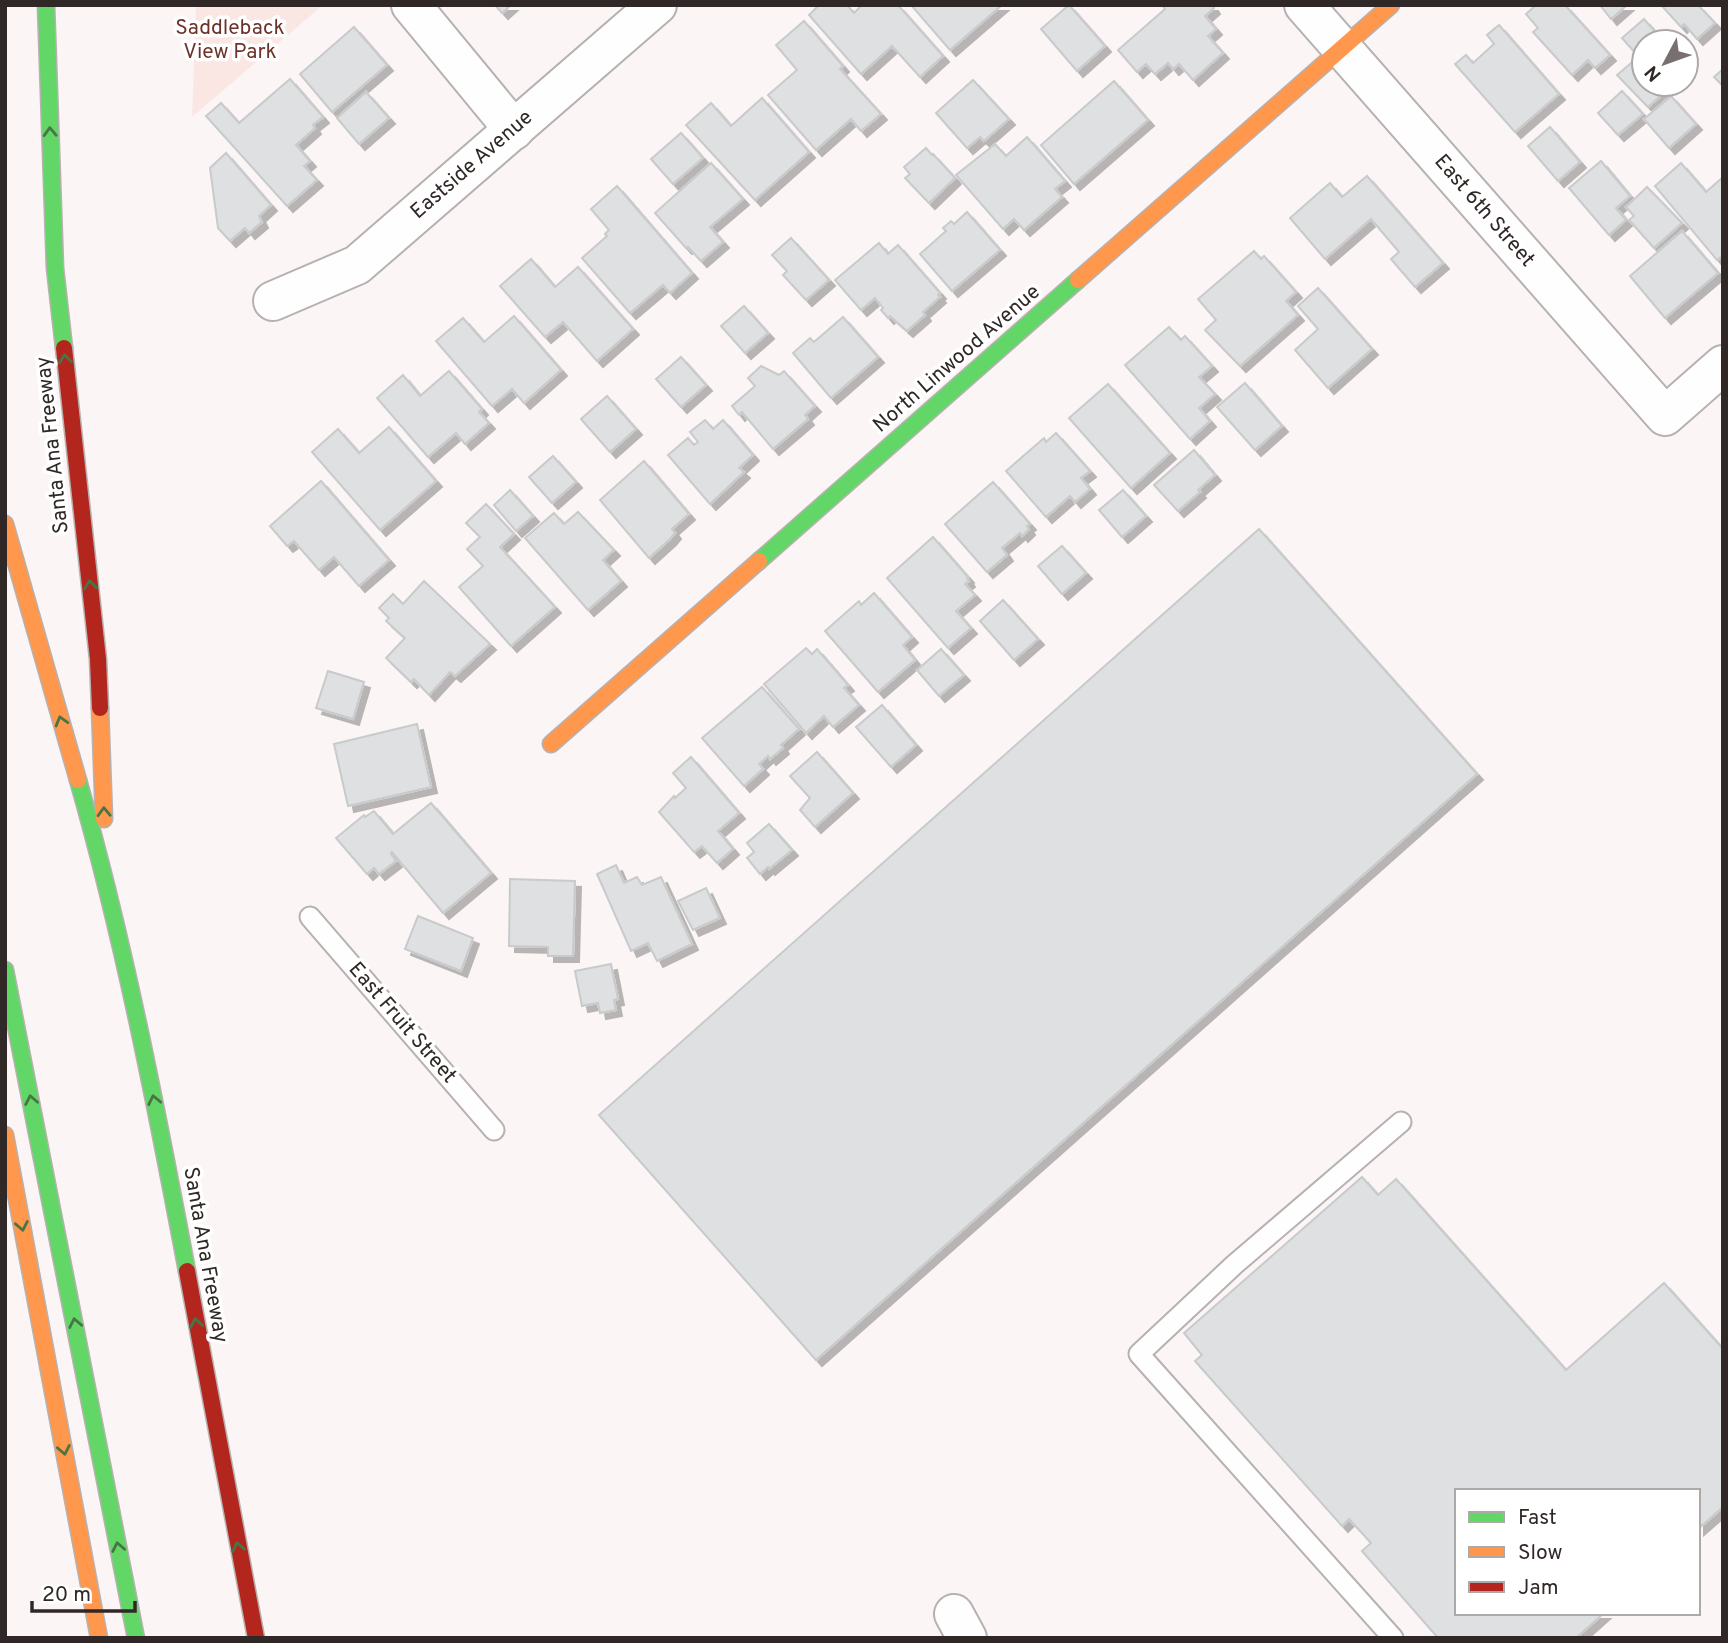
<svg xmlns="http://www.w3.org/2000/svg" width="1728" height="1643" font-family="Overpass,sans-serif">
<defs>
<filter id="shadow"><feDropShadow dx="6" dy="6" stdDeviation="0" flood-color="#0004"/></filter>
</defs>
<rect width="100%" height="100%" fill="#fbf6f5"/>
<polygon fill="#fae7e3" points="196,5 323,5 192,117"/>
<g fill="#dee0e1" stroke="#c8cacb" stroke-width="2" filter="url(#shadow)">
<polygon points="495,5 511,5 502,13"/>
<polygon points="819,5 847,5 854,13 862,5 898,5 943,56 920,77 892,46 861,74 809,15"/>
<polygon points="911,5 1002,5 950,50"/>
<polygon points="1069,5 1105,46 1077,71 1041,29"/>
<polygon points="1162,5 1212,5 1214,8 1205,16 1216,29 1208,36 1223,53 1193,80 1179,64 1173,69 1168,63 1155,74 1146,64 1137,72 1118,50 1165,9"/>
<polygon points="1536,5 1565,5 1610,55 1595,68 1588,60 1572,75 1533,32 1538,28 1526,14"/>
<polygon points="1600,5 1627,5 1611,19"/>
<polygon points="1661,5 1698,5 1715,23 1697,39 1684,24 1681,27"/>
<polygon points="1644,19 1664,42 1644,42 1644,63 1622,38"/>
<polygon points="804,21 843,66 840,69 881,114 861,131 851,119 816,150 768,95 797,70 776,45"/>
<polygon points="1499,25 1559,94 1515,132 1455,64 1466,55 1473,63 1494,44 1487,35"/>
<polygon points="354,27 387,65 332,112 300,74"/>
<polygon points="1636,59 1644,68 1644,84 1658,84 1665,92 1648,107 1617,75"/>
<polygon points="1723,69 1723,86 1714,77"/>
<polygon points="290,79 323,117 313,125 315,128 296,145 310,161 304,166 317,180 287,206 206,116 221,103 239,123"/>
<polygon points="973,80 1009,119 984,141 980,137 967,148 936,113"/>
<polygon points="1114,81 1148,120 1074,184 1041,145"/>
<polygon points="1622,91 1643,114 1618,135 1598,113"/>
<polygon points="366,92 389,118 359,144 337,118"/>
<polygon points="1671,96 1696,124 1669,148 1644,119"/>
<polygon points="762,98 809,152 755,200 686,125 711,103 731,126"/>
<polygon points="1550,127 1580,162 1558,181 1528,146"/>
<polygon points="681,133 703,158 673,184 651,159"/>
<polygon points="1027,137 1065,181 1055,189 1062,197 1024,230 1014,219 1003,229 956,175 995,144 1006,156"/>
<polygon points="926,148 932,155 933,154 955,178 929,203 905,178 910,174 904,167"/>
<polygon points="226,153 271,205 259,216 262,222 249,233 245,228 230,241 218,228 210,168"/>
<polygon points="1601,161 1630,196 1616,208 1626,220 1609,235 1569,188"/>
<polygon points="711,163 743,199 710,227 723,242 701,261 688,247 686,248 655,213"/>
<polygon points="1681,163 1706,192 1723,177 1723,255 1717,260 1655,186"/>
<polygon points="1367,176 1443,263 1415,287 1391,259 1399,252 1371,219 1325,259 1290,218 1330,183 1342,197"/>
<polygon points="617,186 692,273 670,293 663,285 630,313 582,258 607,236 605,234 609,230 591,209"/>
<polygon points="1647,187 1682,223 1654,248 1629,220 1634,216 1626,207"/>
<polygon points="967,212 1000,250 952,291 920,254 946,231 943,228 951,221 954,224"/>
<polygon points="1682,231 1718,273 1665,318 1630,276"/>
<polygon points="791,238 829,280 806,300 783,275 787,271 772,255"/>
<polygon points="879,243 888,254 898,245 940,293 938,295 940,297 923,312 925,315 907,331 890,316 888,318 881,310 883,308 875,298 861,310 835,280"/>
<polygon points="1254,251 1261,259 1264,256 1296,292 1286,301 1298,315 1240,366 1205,330 1216,320 1198,299"/>
<polygon points="531,259 555,287 578,267 633,329 597,361 563,322 545,337 500,286"/>
<polygon points="1318,288 1372,349 1328,388 1295,350 1318,329 1298,306"/>
<polygon points="744,306 768,333 745,353 721,326"/>
<polygon points="514,316 561,370 524,403 512,389 492,406 436,341 463,318 484,342"/>
<polygon points="843,317 878,357 831,398 793,353 810,338 814,342"/>
<polygon points="1169,327 1181,340 1185,336 1212,366 1199,377 1215,394 1199,408 1210,421 1190,439 1125,365"/>
<polygon points="681,357 706,385 681,407 656,379"/>
<polygon points="761,366 779,375 784,371 815,406 805,415 808,419 773,449 742,412 739,415 732,406 755,386 748,378"/>
<polygon points="449,371 482,409 479,412 489,423 465,444 456,433 428,457 377,398 403,375 420,396"/>
<polygon points="1245,383 1282,426 1255,450 1217,407"/>
<polygon points="1108,384 1170,453 1131,488 1069,418"/>
<polygon points="607,396 636,429 610,452 581,419"/>
<polygon points="705,420 713,429 723,420 753,455 739,468 744,472 710,504 668,455 688,438 694,445 698,442 690,432"/>
<polygon points="389,427 436,481 380,530 312,452 338,429 359,453"/>
<polygon points="1056,433 1090,471 1081,478 1090,489 1075,502 1070,496 1046,517 1006,471 1044,438 1046,442"/>
<polygon points="1194,450 1215,475 1198,490 1200,492 1178,511 1154,485"/>
<polygon points="553,456 576,482 552,503 529,477"/>
<polygon points="644,461 689,514 672,529 675,533 670,539 649,558 600,500"/>
<polygon points="321,481 389,560 359,586 334,557 319,570 294,541 287,546 270,526"/>
<polygon points="993,482 1030,524 1027,526 1029,529 1022,536 1020,533 1002,548 1007,555 987,572 945,524"/>
<polygon points="510,490 533,516 516,531 494,505"/>
<polygon points="1123,490 1146,516 1122,537 1099,510"/>
<polygon points="486,504 514,534 500,547 555,607 511,646 459,587 483,566 467,549 480,537 466,523"/>
<polygon points="578,512 614,550 603,560 621,581 588,610 525,538 554,513 564,524"/>
<polygon points="1259,529 1477,774 816,1360 599,1115"/>
<polygon points="933,537 968,577 967,578 969,581 965,584 975,595 956,611 971,628 948,648 887,578"/>
<polygon points="1062,546 1086,573 1062,594 1038,566"/>
<polygon points="424,581 490,644 455,676 450,672 429,695 414,679 411,682 386,658 405,638 386,621 389,618 379,608 393,594 403,604"/>
<polygon points="874,593 912,637 903,645 915,660 878,692 825,631 859,601 861,605"/>
<polygon points="1003,600 1038,639 1014,660 980,621"/>
<polygon points="806,648 812,654 817,649 848,685 844,688 859,705 833,727 824,716 806,733 764,684"/>
<polygon points="941,649 964,675 939,696 917,670"/>
<polygon points="328,671 364,682 353,719 316,708"/>
<polygon points="762,687 799,729 781,745 783,748 770,759 768,756 759,764 763,769 744,786 702,738"/>
<polygon points="882,705 916,745 891,767 856,727"/>
<polygon points="417,724 431,787 348,806 334,744"/>
<polygon points="817,752 853,793 815,827 800,810 810,798 790,776"/>
<polygon points="691,757 739,813 718,831 733,849 717,863 702,846 694,852 659,812 674,796 675,798 686,788 673,773"/>
<polygon points="431,803 491,873 443,913 392,852 391,854 396,861 379,874 374,868 367,874 336,838 364,815 365,817 374,811 393,834"/>
<polygon points="769,824 792,850 769,869 768,867 760,874 747,858 754,852 747,843"/>
<polygon points="616,865 624,883 637,877 642,885 661,877 692,944 657,961 648,943 631,951 597,874"/>
<polygon points="510,879 575,881 573,956 548,956 548,947 509,946"/>
<polygon points="706,888 720,918 693,930 678,901"/>
<polygon points="418,916 473,938 461,971 405,949"/>
<polygon points="611,964 618,999 614,1000 616,1010 600,1013 598,1003 582,1006 575,971"/>
<polygon points="1362,1177 1378,1195 1396,1179 1566,1370 1664,1283 1723,1349 1723,1507 1698,1529 1698,1491 1457,1491 1457,1613 1604,1613 1576,1638 1438,1638 1362,1551 1371,1543 1349,1519 1342,1526 1195,1361 1202,1355 1184,1333"/>
</g>
<g fill="none" stroke-linecap="round" stroke-linejoin="round">
<g stroke="#b7b1b0" stroke-width="23">
<g id="lane">
<polyline points="310,917 494,1130"/>
<polyline points="1393,1638 1139,1354 1234,1265 1401,1122"/>
</g>
</g>
<g stroke="#b7b1b0" stroke-width="42">
<g id="street">
<polyline points="411,5 514,130"/>
<polyline points="1304,5 1665,416 1723,365"/>
<polyline points="273,301 357,265 657,5"/>
<polyline points="954,1614 967,1638"/>
</g>
</g>
<g stroke="#b7b1b0" stroke-width="19">
<g id="fast">
<polyline points="46,5 55,268 64,348"/>
<polyline points="759,561 1078,280"/>
<path d="M78 780C124 941 156 1106 187 1271"/>
<polyline points="5,970 136,1638"/>
</g>
</g>
<g stroke="#b7b1b0" stroke-width="19">
<g id="slow">
<polyline points="1078,280 1391,5"/>
<polyline points="5,524 78,780"/>
<polyline points="100,708 104,819"/>
<polyline points="551,744 759,561"/>
<polyline points="5,1135 99,1638"/>
</g>
</g>
<g stroke="#b7b1b0" stroke-width="19">
<g id="jam">
<polyline points="64,348 98,659 100,708"/>
<polyline points="187,1271 256,1638"/>
</g>
</g>
<use href="#lane" stroke="#fefefe" stroke-width="19"/>
<use href="#street" stroke="#fefefe" stroke-width="38"/>
<use href="#fast" stroke="#63d668" stroke-width="16"/>
<use href="#slow" stroke="#ff974d" stroke-width="16"/>
<use href="#jam" stroke="#b3261e" stroke-width="16"/>
</g>
<defs><path id="oneway-chevron" d="M-2-3.5L2.5 0L-2 3.5" fill="none" stroke-width="1.6" stroke-linecap="round" stroke-linejoin="round" transform="scale(1.75)"/></defs>
<g stroke="#477644">
<use href="#oneway-chevron" transform="translate(50 132) rotate(-92)"/>
<use href="#oneway-chevron" transform="translate(65 359) rotate(-96)"/>
<use href="#oneway-chevron" transform="translate(90 585) rotate(-96)"/>
<use href="#oneway-chevron" transform="translate(61 721) rotate(-106)"/>
<use href="#oneway-chevron" transform="translate(104 812) rotate(-92)"/>
<use href="#oneway-chevron" transform="translate(31 1100) rotate(-101)"/>
<use href="#oneway-chevron" transform="translate(154 1100) rotate(-102)"/>
<use href="#oneway-chevron" transform="translate(22 1226) rotate(79)"/>
<use href="#oneway-chevron" transform="translate(75 1323) rotate(-101)"/>
<use href="#oneway-chevron" transform="translate(196 1323) rotate(-100)"/>
<use href="#oneway-chevron" transform="translate(64 1450) rotate(79)"/>
<use href="#oneway-chevron" transform="translate(118 1547) rotate(-101)"/>
<use href="#oneway-chevron" transform="translate(238 1547) rotate(-101)"/>
</g>
<g text-anchor="middle" dominant-baseline="central" stroke-width="7" stroke-linejoin="round" paint-order="stroke">
<g font-size="21" fill="#6c322a" stroke="#fff">
<text x="230" y="28">Saddleback<tspan x="230" dy="24">View Park</tspan></text>
</g>
<g font-size="21" fill="#302826" stroke="#fff">
<text transform="translate(472 165) rotate(-41)">Eastside Avenue</text>
<text transform="translate(1484 211) rotate(49)">East 6th Street</text>
<text transform="translate(957 359) rotate(-41)">North Linwood Avenue</text>
<text transform="translate(53 445) rotate(-96)">Santa Ana Freeway</text>
<text transform="translate(402 1023) rotate(49)">East Fruit Street</text>
<text transform="translate(205 1255) rotate(80)">Santa Ana Freeway</text>
</g>
</g>
<rect width="1728" height="1643" fill="none" stroke="#302826" stroke-width="14"/>
<rect x="1455" y="1489" width="245" height="126" fill="#ffffff" stroke="#aca9a8" stroke-width="2"/>
<rect x="1469" y="1512" width="35" height="10" fill="#63d668" stroke="#aca9a8" stroke-width="2"/>
<text x="1518" y="1524" font-size="21" fill="#302826">Fast</text>
<rect x="1469" y="1547" width="35" height="10" fill="#ff974d" stroke="#aca9a8" stroke-width="2"/>
<text x="1518" y="1559" font-size="21" fill="#302826">Slow</text>
<rect x="1469" y="1582" width="35" height="10" fill="#b3261e" stroke="#aca9a8" stroke-width="2"/>
<text x="1518" y="1594" font-size="21" fill="#302826">Jam</text>
<g transform="translate(1665 63) rotate(229)"><circle r="33" fill="#ffffff" stroke="#aca9a8" stroke-width="2"/>
<path d="M0-5L12 26L0 18L-12 26Z" fill="#77706e"/>
<text y="-10" font-size="19" font-weight="bold" text-anchor="middle" fill="#302826">N</text>
</g>
<path d="M32 1601v10h103v-10" fill="none" stroke="#302826" stroke-width="3.5"/>
<text x="42" y="1601" font-size="21" fill="#302826" stroke="#ffffff" stroke-width="5" paint-order="stroke">20 m</text>
</svg>
